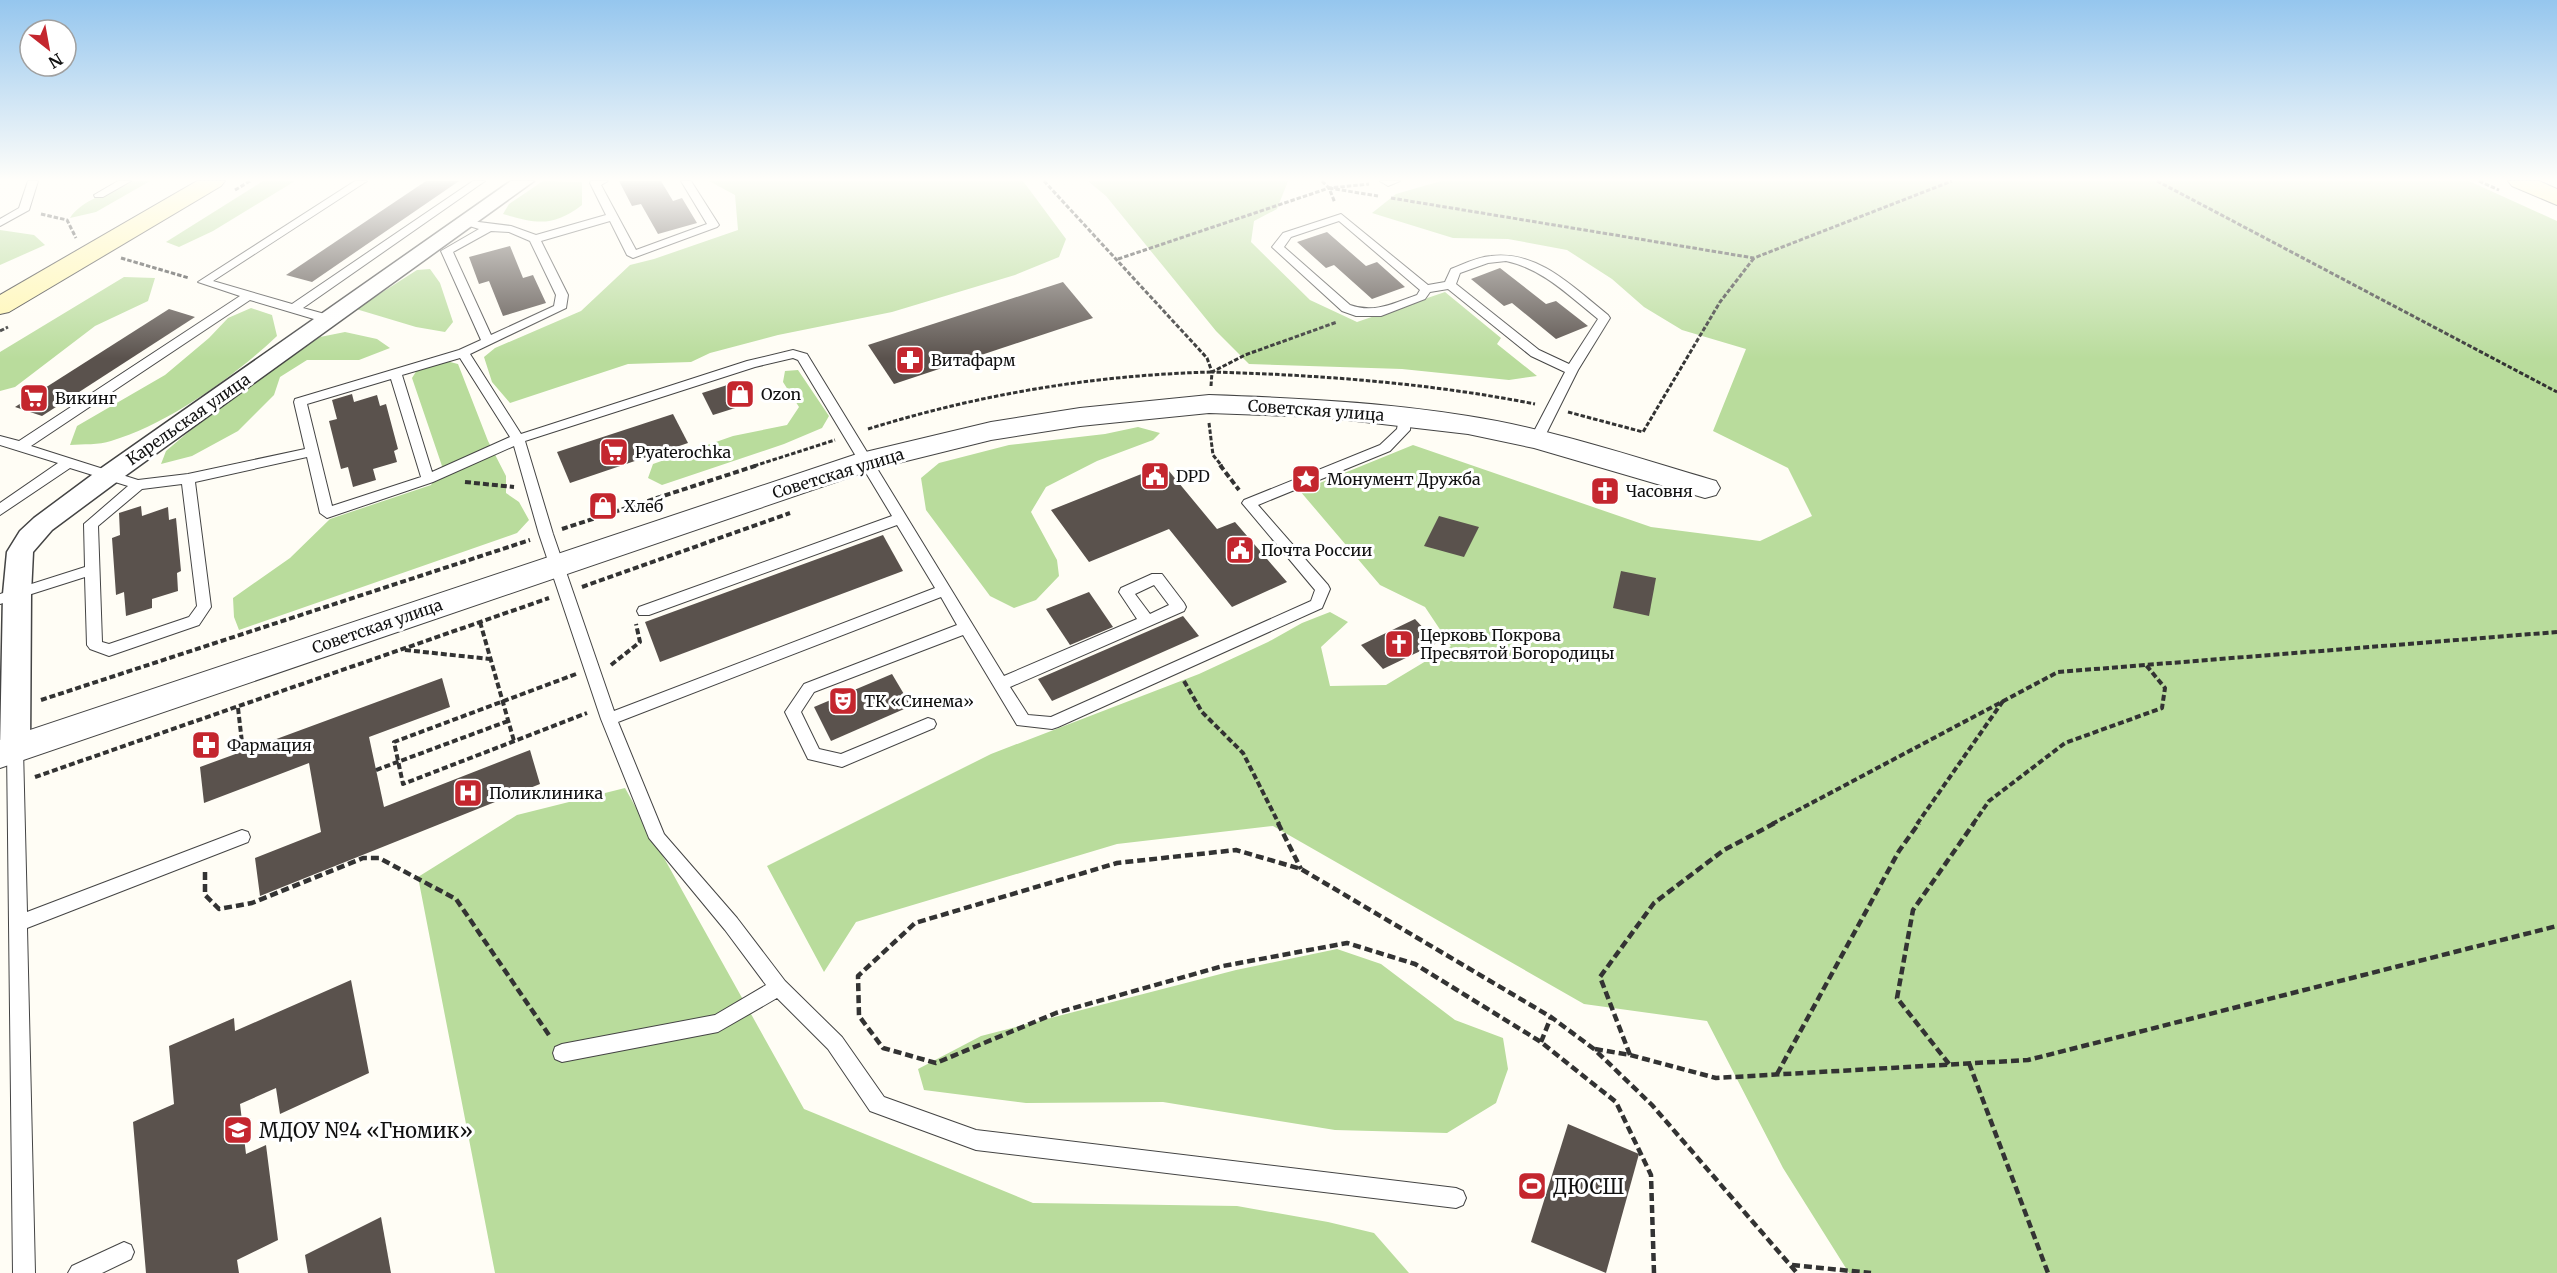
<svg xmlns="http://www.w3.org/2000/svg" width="2557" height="1273" font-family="Merriweather,serif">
<rect width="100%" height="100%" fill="#fffdf5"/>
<g fill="#b9dc9c">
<path d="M129 181H150L96 212 70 218C82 199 110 194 129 181Z"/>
<polygon points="263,181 295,181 213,231 179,247 166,242"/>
<path d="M543 181 582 182V205C553 227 537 224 503 214L509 204Z"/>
<polygon points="709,181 1023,181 1066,239 1059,257 1015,275 892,312 778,335 710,353 691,362 628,364 510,403 492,382 484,357 495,348 581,311 630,265 654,259 738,230 735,195"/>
<polygon points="1088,181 1288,181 1277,209 1254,221 1251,242 1310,300 1357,322 1445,292 1501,338 1497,344 1537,376 1509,380 1402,369 1249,364 1216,331 1106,196"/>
<polygon points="1441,181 2469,181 2557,221 2557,1273 1849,1273 1783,1168 1707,1021 1584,1004 1273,826 1117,844 856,922 824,972 767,866 991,754 1199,674 1268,642 1302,623 1330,612 1348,622 1321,647 1330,686 1386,685 1451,646 1425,607 1380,585 1300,491 1413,445 1651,527 1760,541 1812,516 1788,468 1713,431 1746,349 1682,330 1644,307 1612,279 1567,250 1508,239 1453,238 1372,213 1396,194"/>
<polygon points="0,230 34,235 45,245 0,265"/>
<polygon points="430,269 440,283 453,322 445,332 416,327 356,309 417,270"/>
<polygon points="124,277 155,278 148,301 95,326 15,387 0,391 0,352"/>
<path d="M251 308 272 315 277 336C235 376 167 425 111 441 99 445 83 444 70 445L77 426 165 375 209 338 228 318Z"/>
<polygon points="345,332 377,339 390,348 359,360 307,360 280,377 274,395 238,431 192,456 161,464 166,451 239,389 320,337"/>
<polygon points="446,361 458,364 488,441 506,476 506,493 519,502 529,520 517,533 239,630 234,617 233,598 290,558 330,519 431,485 442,466 412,378 417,370"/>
<polygon points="798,370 829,416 822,428 784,444 662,485 648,478 653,464 733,436 787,425 799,407 783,382 785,371"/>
<polygon points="1138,427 1160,433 1153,440 1097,461 1046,487 1031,512 1057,560 1059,576 1036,600 1014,608 990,596 926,510 921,478 939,463 1009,445 1105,434"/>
<polygon points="625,788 804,1109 1033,1203 1237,1206 1328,1222 1374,1233 1409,1273 495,1273 418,877 517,815"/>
<polygon points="1337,949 1381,964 1455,1020 1503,1038 1508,1069 1496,1103 1447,1133 1335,1130 1163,1102 1026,1103 924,1090 918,1069 981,1036 1236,970"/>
</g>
<g fill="#5a524d">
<polygon points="426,181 459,181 312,282 286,275"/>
<polygon points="619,181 661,181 673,201 682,198 697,223 658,234 641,204 632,206"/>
<polygon points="1327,232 1366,266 1377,262 1405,287 1372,299 1334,265 1326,268 1297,242"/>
<polygon points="510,246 523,278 533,275 546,303 503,316 489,281 479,284 469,257"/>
<polygon points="1500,268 1546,304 1556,301 1588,326 1556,339 1512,303 1504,306 1471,279"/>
<polygon points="1063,282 1093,318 894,384 868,345"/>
<polygon points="169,309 195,317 42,416 15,407"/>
<polygon points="740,381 751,403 713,415 702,393"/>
<polygon points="352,394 354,402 377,395 380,406 386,404 398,449 394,451 397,462 373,469 376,480 353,487 348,467 341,469 329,421 337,419 332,400"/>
<polygon points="673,414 688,443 570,483 557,452"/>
<polygon points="1164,465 1217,529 1235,522 1287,582 1232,607 1169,529 1089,562 1051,510"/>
<polygon points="141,506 142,516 168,507 169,520 176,518 181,571 177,573 178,591 152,599 152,608 126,616 124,592 116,595 112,538 120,535 119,513"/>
<polygon points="1439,516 1479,527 1464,557 1424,546"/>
<polygon points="883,535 903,571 660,662 645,622"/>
<polygon points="1621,571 1656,578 1649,616 1613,608"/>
<polygon points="1089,592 1113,627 1070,645 1046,609"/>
<polygon points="1183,616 1199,636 1052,701 1038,679"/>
<polygon points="1415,619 1437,643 1383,669 1361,645"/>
<polygon points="892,674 911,706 831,741 814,707"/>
<polygon points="442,678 450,707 369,737 384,807 530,750 540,784 260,896 255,858 321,832 309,763 204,803 200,767"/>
<polygon points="351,980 369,1073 280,1114 276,1088 240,1104 246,1154 266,1145 278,1240 237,1260 239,1273 146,1273 133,1122 174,1104 169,1046 234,1018 235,1031"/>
<polygon points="1568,1124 1639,1154 1606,1273 1531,1242"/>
<polygon points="381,1217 391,1273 308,1273 305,1255"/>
</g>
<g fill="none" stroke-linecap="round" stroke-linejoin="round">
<g stroke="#444" stroke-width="2">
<g id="service">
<polygon points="28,181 38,181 29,210 0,226 0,219 19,208"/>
<polygon points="118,181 131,181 103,197 95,197 94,195"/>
<path d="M355 181H367L213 281 292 304 473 181H485L303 308 332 316V322H324L250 300 31 446 138 480 188 474 305 449 294 402 295 399 459 350 481 340 441 251 479 229 463 224V220L511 226 536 235 606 215 590 183 591 181H608L601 185 636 250 707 224 681 181H691L719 225 717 227 633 258 627 255 610 221 541 241 568 295 566 308 470 354 521 434 747 361 793 350 807 354 1004 676 1137 619 1119 592 1121 588 1152 574H1162L1184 603 1186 607 1184 611 1010 687 1028 715 1051 717 1311 601 1315 590 1242 503 1244 500 1380 445 1397 429 1400 413H1410L1411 416 1410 430 1390 451 1258 505 1328 585 1330 589 1322 608 1058 727 1052 729 1017 725 963 635 814 692 801 712 819 749 841 754 928 718 934 720 936 724 934 728 842 767 808 759 785 712 804 684 957 625 941 597 618 722 664 834 737 918 785 981 842 1037 884 1097 976 1130 1456 1188 1463 1191 1466 1198 1463 1205 1456 1208 976 1150 870 1111 828 1049 777 998 718 1032 562 1062 555 1059 553 1053 555 1047 562 1044 715 1015 766 985 725 930 649 838 601 719 539 534 514 446 433 482 327 518 320 513 307 457 195 482 211 607 199 625 109 656 90 649 87 645 85 577 0 604V594L85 567 84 524 128 486 70 468 0 515V503L58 463 0 445V436L19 441 240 296 198 282ZM491 231 509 232 530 241 556 295 554 306 491 335 453 252ZM460 358 510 437 432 472 402 375ZM793 358 798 360 892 516 639 607 637 611 639 615H649L897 525 935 588 614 711 553 534 525 441 755 367ZM391 379 421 477 332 506 307 404ZM182 484 197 606 189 617 109 644 102 642 98 526 142 489ZM1154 585 1169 605 1150 614 1135 594Z"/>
<polygon points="1380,181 1400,181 1388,186"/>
<path d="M1341 214 1428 285 1445 282 1451 269C1464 264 1477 257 1491 256 1538 250 1574 288 1608 315L1610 318 1578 370 1542 442H1532L1530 439 1565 372 1531 356 1448 289 1430 292 1425 299 1381 316H1356L1342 311 1272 247 1283 233ZM1339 221 1420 290 1417 295C1394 303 1374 314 1350 305L1284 247 1291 237ZM1506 261C1543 269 1569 296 1598 319L1569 364 1539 350 1456 284 1460 273 1488 263Z"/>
<polygon points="15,743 21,744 23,749 27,912 242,830 248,832 250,837 248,842 27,928 35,1273 13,1273 7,749 9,744"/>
<polygon points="124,1242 131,1245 134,1252 131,1259 102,1273 68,1273 72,1266"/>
</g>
</g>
<g stroke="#444" stroke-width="3">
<polygon id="minor" points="511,181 534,181 118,481 52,530 33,552 31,594 30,749 26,758 15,761 4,758 0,750 3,594 7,552 20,531 34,518 100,469"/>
</g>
<g stroke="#444" stroke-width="2">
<path id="tertiary" d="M1209 395C1296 398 1383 402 1468 416 1552 429 1634 457 1716 481L1720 488 1716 495 1705 498 1534 448 1468 434 1322 417 1209 413 1080 426 991 440 874 469 0 768V740L857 454 991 422 1080 408Z"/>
</g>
<g stroke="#333" stroke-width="2">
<g id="secondary">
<polygon points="197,181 225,181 221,186 9,312 0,314 0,295"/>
<polygon points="2508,181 2539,181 2557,189 2557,205 2512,186"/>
</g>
</g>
<g stroke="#333" stroke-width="3" stroke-dasharray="4.5 2" stroke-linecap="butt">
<path d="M1044 181 1207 358 1212 372C1321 375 1428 383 1535 404"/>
<polyline points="1322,181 1329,188 1335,203"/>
<polyline points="2157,181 2557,392"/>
<polyline points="2479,181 2499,190"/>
<polyline points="1329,188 1378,196"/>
<polyline points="235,190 250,181"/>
<polyline points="1391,198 1754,258 1952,181"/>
<polyline points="41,214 67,220 76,238"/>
<polyline points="121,258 189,278"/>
<polyline points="1118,259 1329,188 1369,184"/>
<polyline points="0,331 8,327"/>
<polyline points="1211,386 1212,372 1245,355 1337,322"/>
<polyline points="1568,412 1643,432 1720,302 1754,258"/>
<polyline points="1209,423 1213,455 1222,466"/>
<path d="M868 429C981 394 1094 375 1212 372"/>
<polyline points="754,466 835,440"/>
</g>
<g stroke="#333" stroke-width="4" stroke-dasharray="6 3" stroke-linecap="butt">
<polyline points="1220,465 1239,490"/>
<polyline points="465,482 514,487"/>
<polyline points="562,529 758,465"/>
<polyline points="582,587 790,513"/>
<polyline points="480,622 514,741"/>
<polyline points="405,650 490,659"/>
<polyline points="611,665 640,642 636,624"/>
<polyline points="576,674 394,742 403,784 587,713"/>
<polyline points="1184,681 1202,712 1243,753 1279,824"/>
<polyline points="41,700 530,540"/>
<polyline points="238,708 243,751"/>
<polyline points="376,770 508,721"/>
<polyline points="35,777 549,598"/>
<polyline points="1772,824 2058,672 2557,632"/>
<polyline points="1917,824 2003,701"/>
<polyline points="1973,824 1989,801 2065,743 2162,708 2165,688 2146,665"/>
</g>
<g stroke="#333" stroke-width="4.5" stroke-dasharray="8 4" stroke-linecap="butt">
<polyline points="1278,823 1301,869"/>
<polyline points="205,872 205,895 219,909 252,903 363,858 379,858 456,899 551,1038"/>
<polyline points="1541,1042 1551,1017"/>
<polyline points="1595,1049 1630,1055 1716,1078 2028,1060 2557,926"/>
<polyline points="1630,1055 1600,977 1654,903 1724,850 1775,823"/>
<polyline points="1969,1063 2048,1273"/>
<polyline points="1949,1064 1897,998 1913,910 1974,823"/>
<polyline points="1777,1074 1899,851 1919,823"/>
<polyline points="1792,1265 1871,1273"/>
<polyline points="1654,1273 1651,1175 1616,1102 1541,1042 1415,964 1347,943 1223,966 1056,1013 936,1063 883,1048 859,1016 858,976 915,923 1117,863 1236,850 1301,869 1551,1017 1594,1049 1652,1105 1797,1273"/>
</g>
<use href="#service" fill="#fff" fill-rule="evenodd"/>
<use href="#minor" fill="#fff" fill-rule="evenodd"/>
<use href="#tertiary" fill="#fff" fill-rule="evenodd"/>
<use href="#secondary" fill="#fff6b0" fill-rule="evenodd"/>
</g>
<linearGradient id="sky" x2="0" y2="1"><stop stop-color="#95c6ee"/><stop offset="0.5" stop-color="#fffefa"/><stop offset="1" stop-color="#fffefa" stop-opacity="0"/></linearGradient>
<rect width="2557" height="359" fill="url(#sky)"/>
<defs>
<g id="pharmacy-square" transform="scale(1.5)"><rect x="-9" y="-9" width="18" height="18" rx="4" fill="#c4262e" stroke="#fff"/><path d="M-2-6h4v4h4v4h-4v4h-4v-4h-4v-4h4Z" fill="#fff"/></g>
<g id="shop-square" transform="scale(1.5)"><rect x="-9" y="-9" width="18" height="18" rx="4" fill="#c4262e" stroke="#fff"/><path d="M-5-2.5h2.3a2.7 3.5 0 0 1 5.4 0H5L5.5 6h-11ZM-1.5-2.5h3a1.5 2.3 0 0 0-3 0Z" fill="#fff"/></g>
<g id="supermarket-square" transform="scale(1.5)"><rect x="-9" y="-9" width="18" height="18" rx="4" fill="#c4262e" stroke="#fff"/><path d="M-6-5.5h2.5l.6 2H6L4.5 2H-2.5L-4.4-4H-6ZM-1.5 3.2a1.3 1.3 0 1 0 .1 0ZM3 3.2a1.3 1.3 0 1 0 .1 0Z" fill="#fff"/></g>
<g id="civic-square" transform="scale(1.5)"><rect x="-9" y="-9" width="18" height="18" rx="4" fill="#c4262e" stroke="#fff"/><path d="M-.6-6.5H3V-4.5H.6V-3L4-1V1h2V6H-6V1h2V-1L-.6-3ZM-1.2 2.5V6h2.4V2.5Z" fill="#fff"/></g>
<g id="sight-square" transform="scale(1.5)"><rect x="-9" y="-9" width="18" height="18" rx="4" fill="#c4262e" stroke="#fff"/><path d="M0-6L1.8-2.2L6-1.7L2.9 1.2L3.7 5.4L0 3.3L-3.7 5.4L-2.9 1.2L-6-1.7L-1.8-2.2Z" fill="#fff"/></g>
<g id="church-square" transform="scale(1.5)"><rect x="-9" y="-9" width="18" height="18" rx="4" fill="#c4262e" stroke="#fff"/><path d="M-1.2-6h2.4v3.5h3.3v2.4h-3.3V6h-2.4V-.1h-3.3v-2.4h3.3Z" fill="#fff"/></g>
<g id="theatre-square" transform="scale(1.5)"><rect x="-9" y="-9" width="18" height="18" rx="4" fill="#c4262e" stroke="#fff"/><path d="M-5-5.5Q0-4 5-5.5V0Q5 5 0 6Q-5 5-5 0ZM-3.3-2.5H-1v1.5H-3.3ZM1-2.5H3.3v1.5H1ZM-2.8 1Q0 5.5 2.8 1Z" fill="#fff"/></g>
<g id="hospital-square" transform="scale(1.5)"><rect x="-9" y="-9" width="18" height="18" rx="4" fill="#c4262e" stroke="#fff"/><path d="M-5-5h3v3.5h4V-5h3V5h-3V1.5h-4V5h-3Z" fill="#fff"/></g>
<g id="school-square" transform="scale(1.5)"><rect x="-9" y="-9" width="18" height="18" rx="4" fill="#c4262e" stroke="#fff"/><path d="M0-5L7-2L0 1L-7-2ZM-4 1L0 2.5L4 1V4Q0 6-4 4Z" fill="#fff"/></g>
<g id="stadium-square" transform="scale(1.5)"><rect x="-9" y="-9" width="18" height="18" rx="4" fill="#c4262e" stroke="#fff"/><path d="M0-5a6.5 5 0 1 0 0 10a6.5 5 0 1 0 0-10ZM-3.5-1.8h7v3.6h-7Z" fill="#fff"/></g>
</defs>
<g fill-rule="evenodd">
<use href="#pharmacy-square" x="910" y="360"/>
<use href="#shop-square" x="740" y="394"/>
<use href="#supermarket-square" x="34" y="398"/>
<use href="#supermarket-square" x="614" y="452"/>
<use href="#civic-square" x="1155" y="476"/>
<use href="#sight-square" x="1306" y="479"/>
<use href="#church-square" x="1605" y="491"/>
<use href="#shop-square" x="603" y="506"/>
<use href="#civic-square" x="1240" y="550"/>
<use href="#church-square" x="1399" y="644"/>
<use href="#theatre-square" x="843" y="701"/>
<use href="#pharmacy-square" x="206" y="745"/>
<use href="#hospital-square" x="468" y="793"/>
<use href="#school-square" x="238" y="1130"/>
<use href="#stadium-square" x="1532" y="1186"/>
</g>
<g text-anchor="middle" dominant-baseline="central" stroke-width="6" stroke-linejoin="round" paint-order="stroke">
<g font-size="16" fill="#111" stroke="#fff" text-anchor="start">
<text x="931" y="360">Витафарм</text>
<text x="761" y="394">Ozon</text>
<text x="55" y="398">Викинг</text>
<text x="635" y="452">Pyaterochka</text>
<text x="1176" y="476">DPD</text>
<text x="1327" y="479">Монумент Дружба</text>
<text x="1626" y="491">Часовня</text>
<text x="624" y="506">Хлеб</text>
<text x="1261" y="550">Почта России</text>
<text x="1420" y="635">Церковь Покрова<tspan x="1420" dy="18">Пресвятой Богородицы</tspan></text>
<text x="864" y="701">ТК «Синема»</text>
<text x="227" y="745">Фармация</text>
<text x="489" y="793">Поликлиника</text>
</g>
<g font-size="16" fill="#111" stroke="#fff">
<text transform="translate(1316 410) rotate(4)">Советская улица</text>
<text transform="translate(188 419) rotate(-35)">Карельская улица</text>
<text transform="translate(838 473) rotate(-17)">Советская улица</text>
<text transform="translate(377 626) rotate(-19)">Советская улица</text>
</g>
<g font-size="20" fill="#111" stroke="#fff" text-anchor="start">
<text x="259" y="1130">МДОУ №4 «Гномик»</text>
<text x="1553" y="1186">ДЮСШ</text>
</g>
</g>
<g transform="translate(48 48) rotate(149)"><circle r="28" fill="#ffffff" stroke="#a0a0a0" stroke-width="1.5"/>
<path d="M0-4.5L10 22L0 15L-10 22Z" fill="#c4262e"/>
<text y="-9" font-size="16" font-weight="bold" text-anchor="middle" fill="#111111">N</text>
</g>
</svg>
